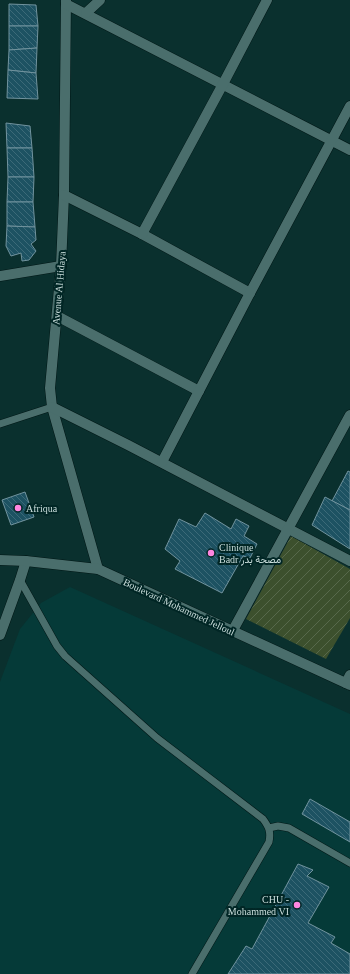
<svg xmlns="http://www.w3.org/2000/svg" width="350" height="974" font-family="'Times New Roman',Vazirmatn,serif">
<defs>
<pattern id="garden-furrows" width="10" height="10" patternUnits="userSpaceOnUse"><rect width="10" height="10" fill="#3c502d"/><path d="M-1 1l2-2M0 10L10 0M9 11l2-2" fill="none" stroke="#57694b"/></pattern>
<pattern id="building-back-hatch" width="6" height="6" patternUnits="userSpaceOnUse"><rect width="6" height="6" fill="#1d5262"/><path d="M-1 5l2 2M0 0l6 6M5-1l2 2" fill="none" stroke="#3c6a78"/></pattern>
</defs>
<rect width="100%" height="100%" fill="#0a302e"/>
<polygon fill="#053a38" points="70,587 350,714 350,974 0,974 0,682 20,629 41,603"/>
<polygon fill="url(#garden-furrows)" points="291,536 350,569 350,618 326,659 246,619"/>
<g fill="url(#building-back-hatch)" stroke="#71939e">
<polygon points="9,4 36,5 38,26 9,26"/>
<polygon points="9,26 38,26 37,48 9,50"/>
<polygon points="37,48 36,73 8,70 9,50"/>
<polygon points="8,70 36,73 38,99 7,98"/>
<polygon points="6,123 30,126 32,148 7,148"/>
<polygon points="7,148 32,148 34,177 8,177"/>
<polygon points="8,177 34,177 33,202 7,202"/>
<polygon points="7,202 33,202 35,227 7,226"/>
<polygon points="7,226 35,227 36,240 31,244 36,251 29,260 22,261 21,253 11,256 6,246"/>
<polygon points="348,471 350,472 350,510 332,501"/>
<polygon points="25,492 34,517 11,525 2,500"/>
<polygon points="325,497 350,510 350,549 312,525"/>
<polygon points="205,513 231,529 236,519 249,526 244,536 257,544 250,558 243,556 222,593 175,569 180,561 165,549 179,519 196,527"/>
<polygon points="310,799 350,822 350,842 302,814"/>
<polygon points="298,864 313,870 307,876 329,887 308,923 335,937 331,943 350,954 350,974 228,974 246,946 252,949"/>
</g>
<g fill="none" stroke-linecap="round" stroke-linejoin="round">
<g stroke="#001716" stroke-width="8">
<g id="service">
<polyline points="0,424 52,407"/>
<path d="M20 580 57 646 65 656 157 738 263 819C269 827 271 832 269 842L192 974"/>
<polyline points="269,828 278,826 289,828 350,863"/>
</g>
</g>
<g stroke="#001716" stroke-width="11">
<g id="minor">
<polyline points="66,0 64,195 61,266 50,388 52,407 98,569"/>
<polyline points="66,4 350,150"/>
<polyline points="86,13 100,0"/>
<polyline points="64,195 142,234 250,293"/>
<polyline points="142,234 223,84 267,0"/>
<polyline points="0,276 61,266"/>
<polyline points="57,316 199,391"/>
<polyline points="52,407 128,445 350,561"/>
<polyline points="162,462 250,293 350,106"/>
<polyline points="232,632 350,415"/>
<polyline points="0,635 20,580 26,561"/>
<polyline points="346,683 350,675"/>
</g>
</g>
<g stroke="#001716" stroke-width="11">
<polyline id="tertiary" points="0,560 26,561 98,569 350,685"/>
</g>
<use href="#service" stroke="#4a6e6c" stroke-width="7"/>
<use href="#minor" stroke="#4a6e6c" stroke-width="10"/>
<use href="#tertiary" stroke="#4a6e6c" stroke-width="10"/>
</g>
<g fill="#fe86e0" stroke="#002625" stroke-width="1.5">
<circle cx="18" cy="508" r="4"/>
<circle cx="211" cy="553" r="4"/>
<circle cx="297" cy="905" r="4"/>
</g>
<g text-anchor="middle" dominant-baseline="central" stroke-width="4" stroke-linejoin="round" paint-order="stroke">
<g font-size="10" fill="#cadedc" stroke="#002625">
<text transform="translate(59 288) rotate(-85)">Avenue Al Hidaya</text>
<text transform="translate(179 607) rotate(25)">Boulevard Mohammed Jelloul</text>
</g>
<g font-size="10" fill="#cadedc" stroke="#002625" text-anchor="start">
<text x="26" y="508">Afriqua</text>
<text x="219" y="547">Clinique<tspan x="219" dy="12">Badr مصحة بدر</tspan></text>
<text x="289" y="899" text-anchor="end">CHU -<tspan x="289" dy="12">Mohammed VI</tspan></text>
</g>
</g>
</svg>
